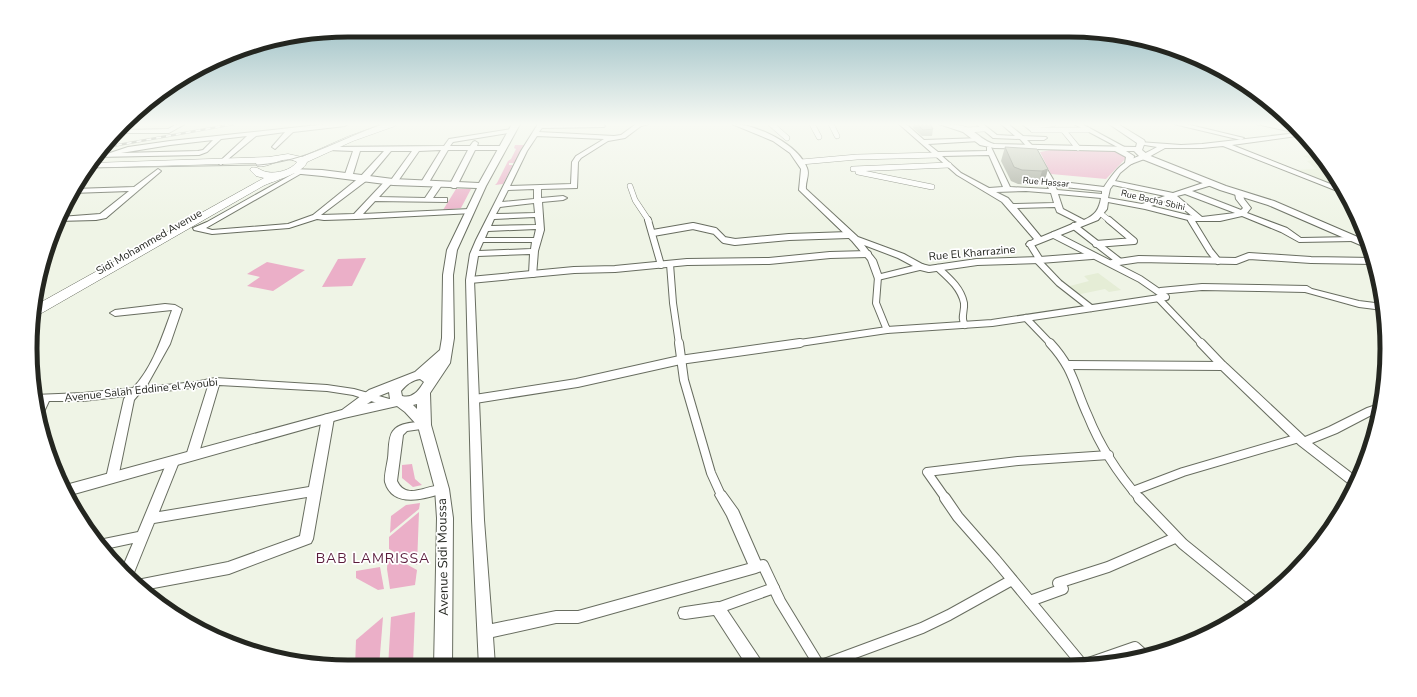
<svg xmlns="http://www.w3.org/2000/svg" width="1417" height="697" font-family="'Nunito Sans',sans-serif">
<rect width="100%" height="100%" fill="#eff4e6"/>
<g fill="#e5edd6">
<polygon points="1315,154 1321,157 1333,172 1343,189 1295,170 1316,169 1307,161 1312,160 1303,156"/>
<polygon points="1098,273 1121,290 1109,292 1105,289 1076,295 1066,287 1089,281 1084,276"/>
</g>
<g fill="#ebafc8">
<polygon points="515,145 524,145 514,163 509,163 509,165 513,165 503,184 495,185 497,183 508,161 511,159 516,149 514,148"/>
<polygon points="1051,150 1114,151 1127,157 1106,179 1051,174 1040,152"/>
<polygon points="456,189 471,189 461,208 443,210"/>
<polygon points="366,258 352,286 322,287 338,259"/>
<polygon points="267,262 305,270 273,291 247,286 260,277 247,274"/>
<polygon points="412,464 415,479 422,485 413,487 402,478 402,465"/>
<polygon points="420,503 419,509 390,533 391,516 406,505"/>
<polygon points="419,512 417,565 389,549 389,537"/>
<polygon points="388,554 417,570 415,585 390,589 387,569"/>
<polygon points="380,567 384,589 378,590 356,578 356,571"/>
<polygon points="415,612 413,664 404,667 388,667 391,617"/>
<polygon points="383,617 379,667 355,667 356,640"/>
</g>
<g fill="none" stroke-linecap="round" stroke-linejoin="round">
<g stroke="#686d60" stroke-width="6">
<g id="pedestrian-far3">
<polyline points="771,124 787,138"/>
<polyline points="812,124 819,137"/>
<polyline points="831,124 837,136"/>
<polyline points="1032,126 1053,124"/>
<polyline points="966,130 984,129"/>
<polyline points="1033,130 1088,130"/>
<polyline points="1064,131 1078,148"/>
<polyline points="801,162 857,157 938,155"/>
<polyline points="853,169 949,165"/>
<polyline points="858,172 932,187"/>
<polyline points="630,186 635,200 649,221"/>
<polyline points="1100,213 1110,221"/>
<polyline points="1190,218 1192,221"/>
</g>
</g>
<g stroke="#686d60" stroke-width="8">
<g id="pedestrian-far2">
<polyline points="648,220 661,265"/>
<polyline points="1191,220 1210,251 1218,261"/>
<polyline points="1074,226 1119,261"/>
<polyline points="653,233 693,226 715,231 724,240 735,242 789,237 849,235"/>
<polyline points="1096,244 1134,241 1109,220"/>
<polyline points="1037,260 1059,283 1091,308"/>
<polyline points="1040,260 1092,256"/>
<polyline points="1112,263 1139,259 1236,261 1249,256 1311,260 1373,261"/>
<polyline points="670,264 673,303 679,344"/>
<polyline points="921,267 929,269 977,262 1040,260 1030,244"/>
<path d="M938 268C949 278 961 288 964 303 965 312 960 317 965 325"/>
<polyline points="878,277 876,303 887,330 992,323 1166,297 1140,279 1054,235"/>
<polyline points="470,280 574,270 615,269 687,262 769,261 830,255 868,254"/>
<polyline points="1158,298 1202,344"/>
<polyline points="1026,318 1051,344"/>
<polyline points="793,344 887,330"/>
</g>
</g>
<g stroke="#686d60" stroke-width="10">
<g id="pedestrian-far1">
<polyline points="679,343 684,380 711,473 721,495"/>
<path d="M1050 343C1074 369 1074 386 1088 416 1100 446 1119 475 1140 499"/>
<polyline points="1201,343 1223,366"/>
<polyline points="1068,365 1223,366"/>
<polyline points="475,399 577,383 680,360 800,343"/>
<polyline points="1133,491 1183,472 1299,438"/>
<polyline points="946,499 927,472 1018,461 1109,455"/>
</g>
</g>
<g stroke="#686d60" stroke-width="12">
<g id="pedestrian">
<polyline points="945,498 958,517 995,559 1082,664"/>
<polyline points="1139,498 1183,544 1257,604"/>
<polyline points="756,567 763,565 780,601 819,665"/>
<polyline points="1030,601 1063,589 1058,583 1108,567 1175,538"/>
<polyline points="718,608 774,588"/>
<polyline points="1086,664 1135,647 1144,655"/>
<polyline points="822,665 922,628 949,615 1012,580"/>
</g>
</g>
<g stroke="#686d60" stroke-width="2">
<g id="minor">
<polygon points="177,124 185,124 169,133 119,133 123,130 168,129"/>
<path d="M327 124H348L345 126 293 132 275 149 272 147 285 132 256 136 221 165 219 164V162L247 136 221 139 207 152 199 155 97 157 100 154H107L128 147 170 141ZM213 140 203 150 198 151 121 153 170 145Z"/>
<path d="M538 124H602L605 126 604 127 542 128 539 132 614 136 621 135 636 124H649L641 126 625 138 608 141 581 158 578 162 577 188 541 189V198L563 196 567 198 563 200 542 202 544 230 538 251 536 276 533 277 529 274 530 254 478 256 474 280 484 520 492 624 556 611H578L748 564 727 516 715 495 717 492 721 490 725 492 738 510 763 567 761 571 756 573 578 623H556L493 637 495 666 479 667 472 520 466 280 470 254 476 240 521 151ZM537 136 604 139 576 156 572 162 571 184 510 186 527 151ZM534 189V199L502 202 508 190ZM534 203 535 213 496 214 500 207ZM535 217 536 225 491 226 494 219ZM536 229 534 238H485L488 231ZM483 242H532L531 249 479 251Z"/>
<path d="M732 124C756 124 798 144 807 168 810 175 805 182 806 189L858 237 904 254 924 265 925 267 924 269 878 280 875 279 868 260 852 241 799 190 801 169 790 153 773 141ZM864 245 898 258 913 266 881 274 876 260Z"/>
<path d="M899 124H906L924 140 981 138 982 139 979 141 928 144 938 152 987 151V147H991L1010 187 1049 189 1028 148 1020 139 993 138 976 124H983L997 135 1015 136 1001 124H1008L1023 136 1046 137 1047 138 1044 140H1027L1034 147 1054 181 1104 187C1110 178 1117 167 1128 161 1138 156 1147 153 1157 147L1139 144V142L1181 145 1202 144 1297 133 1257 124H1270L1299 129 1304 135 1232 145 1343 189 1345 194 1223 146 1202 148H1165L1147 158 1131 164 1120 173 1115 181 1173 193 1209 181H1212V185L1192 191 1241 210 1243 208 1236 199 1235 193 1236 191H1242L1244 199 1251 208 1247 213 1287 228 1301 238 1354 237 1358 239 1354 241 1299 242 1281 232 1242 216 1220 221H1192L1145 209 1108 202 1107 209 1098 220 1033 246H1027L1026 244 1034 239 1002 202 957 175ZM989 155 1003 187 989 188 961 173 942 156ZM1113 185 1165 196 1142 204 1108 198 1110 189ZM1055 186 1102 191V194L1057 190ZM1026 191 1051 193 1054 203 1013 204 1008 198 996 192ZM1058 194 1101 198C1099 210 1095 215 1084 220L1063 209ZM1185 194 1235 213 1202 217 1177 196ZM1171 199 1192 216 1151 206ZM1055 207 1057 212 1077 222 1041 237 1017 208Z"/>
<polygon points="1022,124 1029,124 1036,130 1031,131"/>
<polygon points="1074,124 1082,124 1128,149 1123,150"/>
<polygon points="1174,124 1186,124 1244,138 1241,140"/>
<path d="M512 129 514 130V132L453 142 450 146H470L473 142 475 141 478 143 477 146H503L506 148 503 150H475L456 188H453L449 186 468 150H448L428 184 424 186 420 184 441 150 419 151 396 184H391L379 197 425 198 435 183H438L442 185 433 198H447V202L375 201 363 214 470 209 474 211 473 213 356 219 324 220 317 219 289 228 212 234 194 230 193 228 207 222 300 170 302 171V173L206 228 212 230 288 224 313 215 360 177 384 151H360L352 177 348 179 344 177 353 151 328 150 326 149V147L444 146 449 139ZM391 151H412L391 180H386L354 214 321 215 366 181Z"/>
<polygon points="158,169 161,171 160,172 106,218 96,220 57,221 60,217 100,214 129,191 72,193 74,189 134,187"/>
<polygon points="1202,284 1307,286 1312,289 1359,301 1383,304 1383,310 1359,307 1305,292 1202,290 1160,294 1155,291 1160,288"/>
<path d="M165 304 175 305 182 309 170 344 146 387 195 382 215 378 327 385 354 389 393 400 394 403 393 406 389 407 353 395 327 391 219 385 198 456 196 459 192 460 188 459 186 456 208 386 139 394 134 400 118 478 116 481 112 483 108 481 106 478 124 399 126 396 83 401H49L43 414H40L38 401 34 395 83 393 133 388C153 367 162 337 172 310L115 316 110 313 115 310Z"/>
<polygon points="1223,363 1227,364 1305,437 1329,427 1367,408 1382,403 1381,410 1337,433 1312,443 1358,478 1353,487 1299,445 1219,368 1218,366"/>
<polygon points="328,414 332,415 334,418 313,539 311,543 229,574 143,590 132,581 228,562 300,536 307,497 154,523 131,580 121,571 133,543 105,549 99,540 138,532 167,462 169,459 173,458 177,459 179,462 159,512 309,487 322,418 324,415"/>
<path d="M424 421 428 422 430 425 428 428 407 431 403 435 397 481C407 503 431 481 446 486L448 489 446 492C428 498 393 510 385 482 384 476 387 465 388 458 389 451 388 437 393 431 400 422 413 423 424 421Z"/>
<polygon points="718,602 723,604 764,665 747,666 714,615 685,619 680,618 678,613 680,608 685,607"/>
</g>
</g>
<g stroke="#686d60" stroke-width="2">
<g id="tertiary">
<path d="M512 124H520L486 186 457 250 453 275 454 338 450 363 430 393 431 425 449 489 453 518 452 667H434L437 518 435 489 418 426 405 412 397 406 344 418 67 496 62 486 342 410 369 390 415 372 440 350 442 338 443 275 447 250 477 188 393 185 322 176 291 173 287 171 291 169 322 170 393 179 479 183ZM420 379 424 382C419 390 413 399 402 396L401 391C406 385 412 380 420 379ZM389 392 390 399 367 404 379 396ZM417 404V409L413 405Z"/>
<path d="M939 124C949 124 961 124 970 129 979 135 984 141 994 144L1136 147 1137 143 1109 124H1118L1144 140 1145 142 1142 150 1148 155 1226 186 1274 201 1367 241 1369 248 1365 247 1268 205 1220 190 1142 159 1134 151H1126L1134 156 1133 163 1129 165 1125 163 1126 157 1115 151 994 148 980 145 963 132Z"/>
</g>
</g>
<g stroke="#686d60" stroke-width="1">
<path id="primary" d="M383 124H397L395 126 353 141 307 162C304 173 273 181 263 186L40 314 35 315 36 305 264 178 256 176 250 170 251 168C258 166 260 171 267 172 277 174 291 170 297 162 282 154 270 169 257 166L256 163 87 168 92 163 269 157 288 154 302 157 347 137Z"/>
</g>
<use href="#pedestrian-far3" stroke="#fff" stroke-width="5"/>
<use href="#pedestrian-far2" stroke="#fff" stroke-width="6"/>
<use href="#pedestrian-far1" stroke="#fff" stroke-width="8"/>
<use href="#pedestrian" stroke="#fff" stroke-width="10"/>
<use href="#minor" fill="#fff" fill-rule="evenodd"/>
<use href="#tertiary" fill="#fff" fill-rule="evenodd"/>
<use href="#primary" fill="#fff" fill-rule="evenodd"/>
<path stroke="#868a80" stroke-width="1" d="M87 168 259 165C306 161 339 139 382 124"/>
<g stroke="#868a80" stroke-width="2.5">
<polyline id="rail" points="107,147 234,124"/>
</g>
<use href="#rail" stroke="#fff" stroke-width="1.5" stroke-dasharray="5" stroke-linecap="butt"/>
</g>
<g fill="#a6aa9d">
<polygon points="914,124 930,124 933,129 932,136 922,136 913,128"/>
<polygon points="1005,147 1048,169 1044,183 1038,185 1018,184 1011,181 1001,161"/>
</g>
<polygon fill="#878b80" points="1048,169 1044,183 1038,185 1042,171"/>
<g fill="#c1c6b7" stroke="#878b80">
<polygon points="917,124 930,124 933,129 923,130"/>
<polygon points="1005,147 1037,149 1048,169 1042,171 1022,170 1014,167"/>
</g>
<linearGradient id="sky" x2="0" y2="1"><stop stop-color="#8cb5bd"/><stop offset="0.56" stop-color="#f8faf4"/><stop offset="1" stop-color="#f8faf4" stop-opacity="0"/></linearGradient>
<rect width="1417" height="222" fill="url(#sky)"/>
<g text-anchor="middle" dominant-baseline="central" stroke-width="3.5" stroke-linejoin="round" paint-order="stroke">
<g font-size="9" fill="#242620" stroke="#fff">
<text transform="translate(1046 182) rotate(5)">Rue Hassar</text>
<text transform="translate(1153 200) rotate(13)">Rue Bacha Sbihi</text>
</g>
<g font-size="11" fill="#242620" stroke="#fff">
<text transform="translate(149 242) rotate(-30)">Sidi Mohammed Avenue</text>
<text transform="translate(972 253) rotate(-5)">Rue El Kharrazine</text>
<text transform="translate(141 390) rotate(-6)">Avenue Salah Eddine el Ayoubi</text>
</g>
<g font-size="13" fill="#242620" stroke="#fff">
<text transform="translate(443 557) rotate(-91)">Avenue Sidi Moussa</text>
</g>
<g font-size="14" letter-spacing="1" fill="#5a1b3b" stroke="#fff">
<text x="373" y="558">BAB LAMRISSA</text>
</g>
</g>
<path d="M0 0H1417V697H0ZM348 37H1069A311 311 0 0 1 1380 348V349A311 311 0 0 1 1069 660H348A311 311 0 0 1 37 349V348A311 311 0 0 1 348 37Z" fill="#fff" fill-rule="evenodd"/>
<path fill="none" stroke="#242620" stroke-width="5" d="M348 37H1069A311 311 0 0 1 1380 348V349A311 311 0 0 1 1069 660H348A311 311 0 0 1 37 349V348A311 311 0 0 1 348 37Z"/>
</svg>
